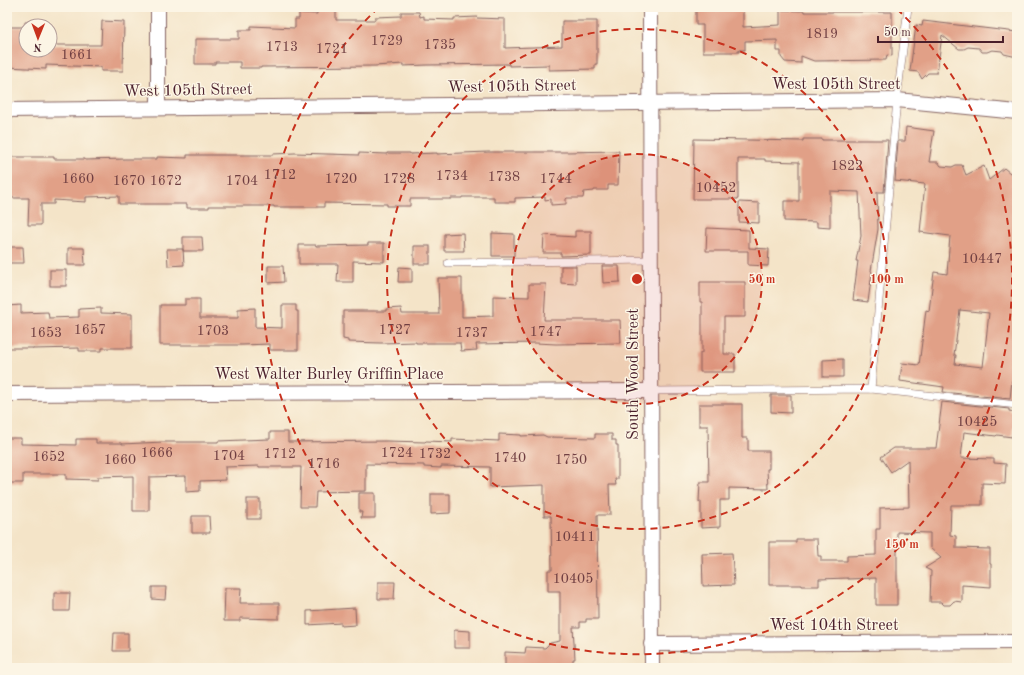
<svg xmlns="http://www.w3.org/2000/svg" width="1024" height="675" font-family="'Old Standard TT',serif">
<rect width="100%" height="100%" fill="#fcf5e5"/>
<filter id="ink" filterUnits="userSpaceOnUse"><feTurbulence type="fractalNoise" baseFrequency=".025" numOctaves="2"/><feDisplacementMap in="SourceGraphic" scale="8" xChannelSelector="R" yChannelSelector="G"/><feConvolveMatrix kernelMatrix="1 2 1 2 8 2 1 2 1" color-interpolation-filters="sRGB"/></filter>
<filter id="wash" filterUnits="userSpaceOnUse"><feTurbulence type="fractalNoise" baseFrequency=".012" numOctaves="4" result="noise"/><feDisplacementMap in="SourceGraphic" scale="16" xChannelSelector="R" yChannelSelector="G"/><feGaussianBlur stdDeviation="0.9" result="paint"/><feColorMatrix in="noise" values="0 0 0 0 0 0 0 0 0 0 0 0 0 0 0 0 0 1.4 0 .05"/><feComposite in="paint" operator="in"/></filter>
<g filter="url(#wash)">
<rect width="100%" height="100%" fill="#f4e4c8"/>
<g id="blocks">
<g fill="#e1a087" fill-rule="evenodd">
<polygon points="317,7 336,7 336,20 375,20 375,17 401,16 401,12 419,12 420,17 424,16 424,19 454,20 454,18 477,17 477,18 505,19 505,48 562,46 562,21 597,21 597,64 595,64 595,69 549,70 549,65 509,66 509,64 426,65 403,66 403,64 375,66 261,67 261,68 240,68 240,62 215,62 215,64 195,64 195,39 239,39 239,30 251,30 251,26 295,28 295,19 299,19 299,13 317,14"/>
<polygon points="696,7 743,7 743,27 780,25 780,10 804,11 804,12 892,12 892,56 887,55 886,60 814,61 801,56 801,63 785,62 781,57 781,51 777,51 777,40 745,41 745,50 739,50 739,52 703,52 703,25 696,25"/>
<polygon points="102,21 124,22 123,71 101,71 101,67 46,65 46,69 7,67 7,27 25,27 25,22 47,22 47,26 26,26 26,50 50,50 50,45 101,45"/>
<polygon points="923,21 1017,32 1017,57 1004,54 1002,51 992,50 987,52 982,52 979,48 968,47 964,49 959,49 942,35 937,73 928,73 922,79 918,72 910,71 916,25 922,26"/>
<path d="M906 127 934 131 929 162H938L941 166 952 167 956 165H962L966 175 984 166 989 180 1004 168 1010 173 1017 174V359L1014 379 1012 380 1010 399 943 392 944 387 900 381 902 363 919 365 926 310 929 311 934 272 947 274 950 236 920 232 925 184 895 181 898 141H905ZM960 310 989 313 983 367 955 364 956 355H954Z"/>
<polygon points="694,139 803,141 803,139 822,139 822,140 888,140 884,192 877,192 878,229 871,271 872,272 868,302 853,300 858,261 856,261 861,236 859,192 830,191 830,228 817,227 817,222 784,221 784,201 799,201 799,162 765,161 765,159 738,159 738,199 693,199"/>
<polygon points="619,151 618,185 608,185 608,190 594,190 594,191 584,192 583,198 567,198 566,199 566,204 551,205 551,199 545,200 545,197 515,198 515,202 494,202 494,197 462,197 462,198 451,198 451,199 410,199 410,206 387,206 387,204 324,203 324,207 274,207 274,206 209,206 209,208 187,208 187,204 119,204 119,196 86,197 86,202 54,200 54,204 41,204 41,225 28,225 29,198 7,198 7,157 54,157 54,159 85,159 85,160 125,159 157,159 157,157 187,158 187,155 273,155 273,154 295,153 359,155 359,153 387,154 387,153 410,153 410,154 437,153 437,154 488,152 565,152"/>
<polygon points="739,202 759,203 759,223 739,222"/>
<polygon points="707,228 749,230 749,248 769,249 768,266 748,265 748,251 706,251"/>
<polygon points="575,231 591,231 591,255 561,256 561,253 543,253 544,235 575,237"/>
<polygon points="463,233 464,251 444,251 444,234"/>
<polygon points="492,233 514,234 514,256 492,256"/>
<polygon points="183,237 202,237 203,251 183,251"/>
<polygon points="368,243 384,243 384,262 353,261 353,282 337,282 338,264 299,264 299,245 316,245 316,246 368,245"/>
<rect x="414" y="246" width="16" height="18"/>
<polygon points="7,247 23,247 24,263 7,263"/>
<polygon points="68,248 84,248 85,265 68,265"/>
<polygon points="167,249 183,249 184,265 168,266"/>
<polygon points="268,266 283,266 284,282 268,283"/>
<polygon points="561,266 576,266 576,284 561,283"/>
<polygon points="602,266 619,266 620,282 603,283"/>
<polygon points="399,267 412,268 412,282 398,282"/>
<rect x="50" y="270" width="16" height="16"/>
<polygon points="438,278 462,278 462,317 493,316 493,296 529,297 529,284 546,284 544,320 620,320 621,343 556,344 536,343 476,344 477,350 461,351 460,343 416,343 416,342 381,343 348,342 348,340 343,339 343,311 386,311 386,309 401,308 402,314 439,314"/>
<polygon points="700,282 745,282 745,317 724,317 724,354 735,354 735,372 700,372 700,353 702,353 702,302 700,302"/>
<polygon points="185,299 200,299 200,318 238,318 238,309 255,308 255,327 282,328 282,305 296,305 296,311 298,311 298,350 270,350 270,344 242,345 160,345 160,305 185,305"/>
<polygon points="21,305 21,313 48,312 49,318 79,317 79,309 101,308 101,313 132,314 132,348 102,348 102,351 79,351 79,348 33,349 33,348 7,348 7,306"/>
<polygon points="843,359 843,377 823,377 823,360"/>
<polygon points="771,395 791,395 791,413 771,412"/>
<polygon points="942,402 1009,409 1009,411 1015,412 1012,437 997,435 996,436 964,432 961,458 994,459 994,463 1006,464 1005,484 982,483 982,505 951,505 950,535 956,536 956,548 990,549 990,564 991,564 991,587 962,585 962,602 954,601 950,605 944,605 941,602 930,602 931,571 925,568 941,558 930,548 930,533 897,532 897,605 876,605 876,578 848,579 848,578 819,579 819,586 802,586 802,585 769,585 769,542 796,542 796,539 817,539 818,556 821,556 821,561 847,561 847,556 876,555 876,529 880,529 880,508 909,507 908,460 891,472 881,457 894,448 936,448"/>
<polygon points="699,404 742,404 742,438 748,438 748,451 769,451 769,469 767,469 768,489 729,488 729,500 720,500 720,527 701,528 701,501 699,502 700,482 709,482 708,426 699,426"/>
<polygon points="270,432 288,432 288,442 387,441 425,442 426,441 452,442 452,439 499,441 499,434 521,435 521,436 543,435 547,437 595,438 595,434 612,434 612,440 616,440 616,445 618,445 618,479 615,479 616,485 609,485 610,515 597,515 598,619 586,619 586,622 580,622 580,627 573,627 575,659 573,659 573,668 505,668 505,652 525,653 526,647 545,648 550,643 560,641 560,591 548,591 548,570 552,570 551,516 544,516 544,485 490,487 490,467 441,466 441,468 424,467 424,465 366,464 366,491 316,492 315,507 300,507 301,467 259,467 259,466 225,467 226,480 200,481 200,491 186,492 186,476 149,477 149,511 133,511 133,476 98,477 98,480 66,479 66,474 23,474 23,483 7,483 8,438 21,438 21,444 23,444 76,445 76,439 96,439 96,443 122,443 122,444 163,442 218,442 218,441 270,439"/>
<polygon points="359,493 375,493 375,518 361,518 362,512 359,512"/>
<polygon points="431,494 450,494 450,513 431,514"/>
<rect x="247" y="499" width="13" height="20"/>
<polygon points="192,516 209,516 210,533 192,533"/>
<polygon points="732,553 734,585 703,586 702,554"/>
<polygon points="378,582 395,582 394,599 378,599"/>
<polygon points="152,587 166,587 165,600 152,599"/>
<polygon points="225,588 241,588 240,603 279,603 279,619 240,618 240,621 224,621"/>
<polygon points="54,593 70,593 69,611 54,611"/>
<polygon points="355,608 356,625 341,626 341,623 307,625 307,611"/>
<polygon points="454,630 470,631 470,648 454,648"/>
<polygon points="114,633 128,633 128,651 113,651"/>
</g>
</g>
</g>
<g filter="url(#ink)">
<use href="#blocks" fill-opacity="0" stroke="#866462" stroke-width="1"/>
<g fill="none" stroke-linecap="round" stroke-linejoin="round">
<g stroke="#866462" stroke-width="8">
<g id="service">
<polyline points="448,263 650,260"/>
<polyline points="871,389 897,100 908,7"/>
<polyline points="651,391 871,389 1017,405"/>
</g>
</g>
<g stroke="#866462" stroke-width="16">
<g id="minor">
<polyline points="158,7 158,108"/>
<polyline points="650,7 652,668"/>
<polyline points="7,110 897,100 1017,112"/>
<polyline points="7,394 651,391"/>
<polyline points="651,644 1017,642"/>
</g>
</g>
<use href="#service" stroke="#fff" stroke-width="7"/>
<use href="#minor" stroke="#fff" stroke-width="14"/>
</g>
</g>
<circle cx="637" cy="279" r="125" fill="#c8321e" fill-opacity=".12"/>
<g fill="none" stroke="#c8321e" stroke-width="2" stroke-dasharray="7 5">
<circle cx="637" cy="279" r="125"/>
<circle cx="637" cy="279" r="250"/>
<path d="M897 9A375 375 0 1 1 377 9"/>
</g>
<g text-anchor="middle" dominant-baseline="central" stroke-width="3" stroke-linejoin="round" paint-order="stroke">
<g font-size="14" fill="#703f42">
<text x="822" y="34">1819</text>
<text x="387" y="41">1729</text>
<text x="440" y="45">1735</text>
<text x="282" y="47">1713</text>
<text x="332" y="49">1721</text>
<text x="77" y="55">1661</text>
<text x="847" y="166">1822</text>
<text x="280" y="175">1712</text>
<text x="452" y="176">1734</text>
<text x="504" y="177">1738</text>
<text x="78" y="179">1660</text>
<text x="341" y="179">1720</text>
<text x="399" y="179">1728</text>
<text x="556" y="179">1744</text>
<text x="129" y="181">1670</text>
<text x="166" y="181">1672</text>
<text x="242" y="181">1704</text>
<text x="716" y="188">10452</text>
<text x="982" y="259">10447</text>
<text x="90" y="330">1657</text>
<text x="395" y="330">1727</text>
<text x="213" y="331">1703</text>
<text x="546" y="332">1747</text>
<text x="46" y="333">1653</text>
<text x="472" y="333">1737</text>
<text x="977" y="422">10425</text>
<text x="157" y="453">1666</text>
<text x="397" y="453">1724</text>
<text x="280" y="454">1712</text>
<text x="435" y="454">1732</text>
<text x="229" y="456">1704</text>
<text x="49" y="457">1652</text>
<text x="510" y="458">1740</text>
<text x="120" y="460">1660</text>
<text x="571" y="460">1750</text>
<text x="324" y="464">1716</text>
<text x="575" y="537">10411</text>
<text x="573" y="579">10405</text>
</g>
<g font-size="16" fill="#4a1f2b" stroke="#fcf5e5">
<text x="836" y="85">West 105th Street</text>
<text transform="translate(512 87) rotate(-1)">West 105th Street</text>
<text transform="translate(188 91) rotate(-1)">West 105th Street</text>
<text transform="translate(634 374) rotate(-90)">South Wood Street</text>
<text x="329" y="375">West Walter Burley Griffin Place</text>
<text x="834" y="626">West 104th Street</text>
</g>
</g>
<circle cx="637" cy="279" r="6" fill="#c8321e" stroke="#fcf5e5" stroke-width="2"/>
<g font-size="12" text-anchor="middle" font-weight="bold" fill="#c8321e" stroke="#fcf5e5" stroke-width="3" stroke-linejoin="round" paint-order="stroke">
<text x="762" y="283">50 m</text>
<text x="887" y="283">100 m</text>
<text x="902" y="548">150 m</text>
</g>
<rect width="1024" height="675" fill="none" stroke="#fcf5e5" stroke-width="24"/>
<g transform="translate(38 38) rotate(181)"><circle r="19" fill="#fcf5e5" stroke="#b59f9b"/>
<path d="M0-3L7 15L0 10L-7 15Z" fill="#c8321e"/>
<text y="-6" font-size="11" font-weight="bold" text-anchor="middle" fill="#4a1f2b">N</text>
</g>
<path d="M878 36v6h125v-6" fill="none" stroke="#4a1f2b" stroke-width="2"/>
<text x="884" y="36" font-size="12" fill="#4a1f2b" stroke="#fcf5e5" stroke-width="3" paint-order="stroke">50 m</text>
</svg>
